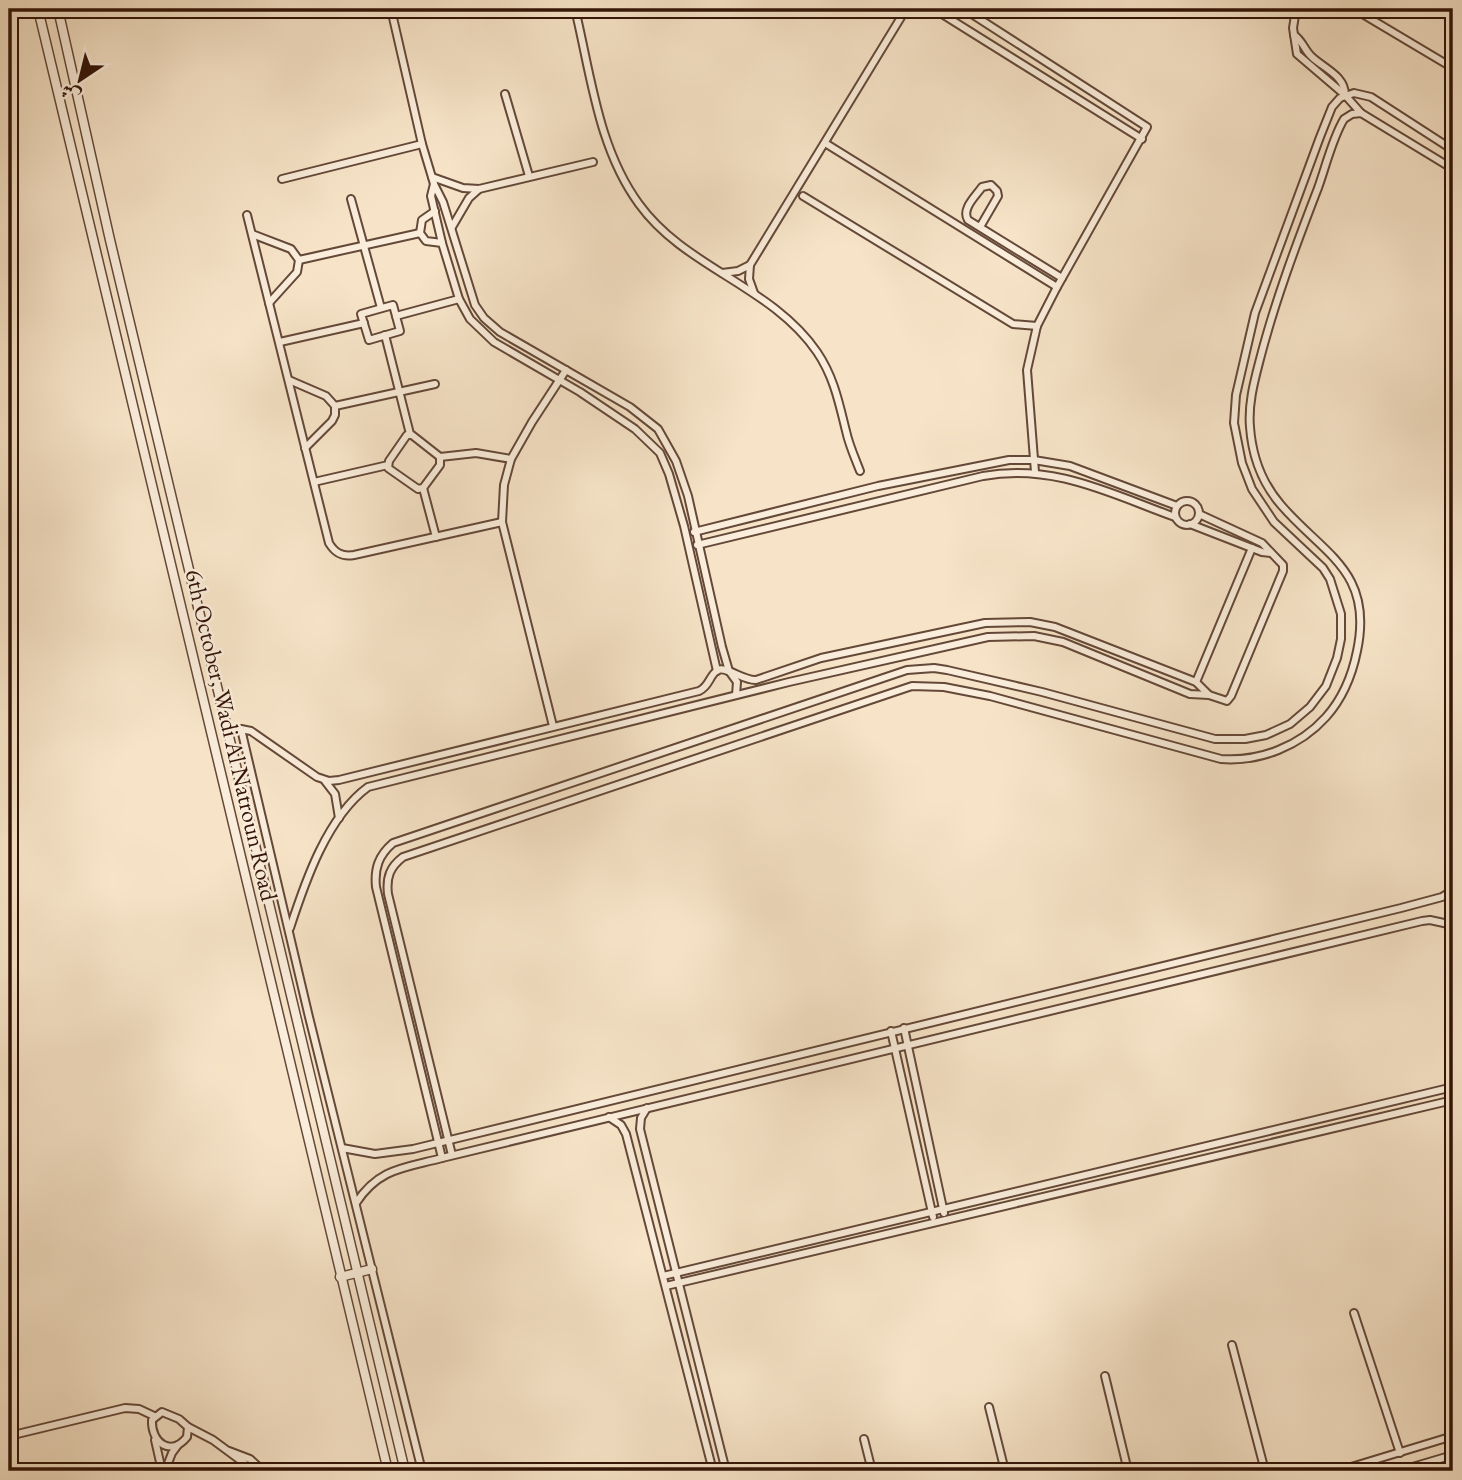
<svg xmlns="http://www.w3.org/2000/svg" width="1462" height="1480" font-family="'EB Garamond',Amiri,serif">
<rect width="100%" height="100%" fill="#f7e4c8"/>
<filter id="stains"><feTurbulence type="fractalNoise" baseFrequency=".00286" numOctaves="4"/><feColorMatrix values="0 0 0 0 .2 0 0 0 0 .09 0 0 0 0 .02 0 0 0 .5 -.17"/></filter>
<radialGradient id="worn" r=".72"><stop offset=".6" stop-color="#630" stop-opacity="0"/><stop offset="1" stop-color="#630" stop-opacity=".3"/></radialGradient>
<g fill="none" stroke-linecap="round" stroke-linejoin="round">
<g stroke="#644838" stroke-width="10">
<g id="minor">
<polyline points="391,9 422,144 434,184 443,202 475,305 484,318 500,332 630,407 658,429 676,461 688,496 722,647 729,671 737,682 736,695"/>
<path d="M575 9C591 75 598 148 639 204 685 268 772 286 817 352 834 377 839 403 846 431 849 445 855 458 860 471"/>
<polyline points="934,9 1142,139"/>
<polyline points="964,9 1147,127 1057,287 1037,326 1027,370 1035,472"/>
<polyline points="1296,9 1293,28 1297,54 1345,95 1361,113"/>
<polyline points="1354,9 1453,68"/>
<polyline points="188,12 200,9"/>
<path d="M1294 35C1303 41 1304 50 1312 57 1325 69 1345 76 1345 95"/>
<polyline points="505,94 529,176"/>
<polyline points="825,143 1057,287"/>
<polyline points="432,177 463,188 479,189 593,162"/>
<polyline points="282,179 422,144"/>
<polyline points="434,184 431,196 442,243 459,299 470,319 494,342 580,392 635,429 660,453 669,474 684,526 717,671"/>
<polyline points="803,196 1013,324 1037,326"/>
<polyline points="351,199 381,308"/>
<polyline points="435,211 422,220 420,233 426,241 442,243"/>
<path d="M247 215 329 543C335 553 342 557 354 555L502 522"/>
<polyline points="452,227 469,198 479,189"/>
<path d="M980 227 998 196 997 191 991 185 982 187C976 196 961 209 968 220L1062 278"/>
<polyline points="252,234 291,249 299,260 297,272 269,303"/>
<polyline points="299,260 420,233"/>
<polyline points="750,265 749,279 754,293"/>
<polyline points="722,273 738,271 750,265 906,9"/>
<polygon points="393,305 400,331 369,340 361,314"/>
<polyline points="396,316 459,299"/>
<polyline points="385,335 410,434"/>
<polyline points="280,342 364,323"/>
<polyline points="289,380 326,396 335,406 335,415 332,421 305,448"/>
<polyline points="335,406 435,384"/>
<polygon points="407,435 412,435 440,457 440,465 423,488 418,489 388,468 389,461"/>
<polyline points="440,457 476,453 511,459"/>
<polyline points="314,482 388,465"/>
<polyline points="423,488 436,537"/>
<circle cx="1187" cy="513" r="12"/>
<polyline points="1190,524 1262,552 1271,553"/>
<polyline points="694,532 878,486 1009,460 1034,460 1070,466 1177,506"/>
<path d="M697 545 983 476C1054 463 1111 494 1175 517"/>
<polyline points="1196,682 1252,548"/>
<polyline points="553,726 502,522 504,485 511,459 532,422 566,370"/>
<polyline points="325,781 335,794 339,818"/>
<path d="M290 928C305 882 327 817 368 787L789 682 988 637 1034 636 1063 642 1190 694 1209 695 1227 701 1231 696 1283 571V565L1262 543 1199 514"/>
<polyline points="904,1028 944,1213"/>
<polyline points="891,1031 933,1217"/>
<polyline points="647,1108 641,1118 640,1129 726,1471"/>
<polyline points="609,1117 621,1125 626,1134 713,1471"/>
<polyline points="342,1148 375,1154 413,1149 1401,908 1442,897 1453,890"/>
<path d="M452 1155 388 894C386 877 390 867 403 857L912 686 944 687 990 696 1221 759C1260 762 1300 746 1326 717 1343 698 1352 676 1357 651 1374 571 1323 554 1281 505 1262 483 1252 455 1250 427 1248 404 1254 382 1260 359 1275 301 1296 245 1318 188 1326 166 1332 139 1344 119L1352 114 1361 113 1453 169"/>
<path d="M442 1158 376 887C374 868 379 855 393 843L907 670 934 668 947 670 1042 692 1215 739H1245L1266 735 1290 724 1310 707 1326 686 1337 658 1341 639V614L1330 579 1323 568 1274 522 1252 489 1242 463 1234 423 1236 395 1255 313 1320 137 1332 107 1340 98 1354 93 1371 97 1453 150"/>
<path d="M356 1203C379 1168 404 1168 442 1158L1422 921 1430 920 1453 925"/>
<polyline points="663,1276 1453,1087"/>
<polyline points="666,1286 1453,1100"/>
<polyline points="1354,1313 1400,1453"/>
<polyline points="1232,1345 1265,1471"/>
<polyline points="1105,1376 1128,1471"/>
<polyline points="989,1407 1005,1471"/>
<path d="M162 1412 179 1419 188 1427 187 1437C171 1457 151 1443 152 1420Z"/>
<polyline points="188,1427 213,1440 255,1471"/>
<polyline points="9,1436 125,1408 139,1409 154,1416"/>
<polyline points="864,1439 872,1471"/>
<polyline points="155,1440 162,1471"/>
<polyline points="229,1451 250,1459 263,1471"/>
<polyline points="165,1471 172,1453 178,1445"/>
<polyline points="371,1471 387,1467"/>
<path d="M422 1471 309 1017 241 729 251 731 317 777 329 781 339 780 699 691C710 686 709 675 718 670 726 666 744 681 756 680L821 658 985 623 1030 622 1055 627 1196 682 1209 695"/>
<polyline points="1338,1471 1453,1436"/>
<polyline points="1399,1471 1453,1455"/>
</g>
</g>
<g stroke="#644838" stroke-width="11">
<g id="tertiary">
<polyline points="38,9 388,1471"/>
<polyline points="58,9 110,240 405,1471"/>
<polyline points="340,1277 372,1269"/>
</g>
</g>
<use href="#minor" stroke="#faeddb" stroke-width="6"/>
<use href="#tertiary" stroke="#faeddb" stroke-width="8"/>
</g>
<g text-anchor="middle" dominant-baseline="central" stroke-width="5" stroke-linejoin="round" paint-order="stroke">
<g font-size="24" fill="#331408" stroke="#faeddb">
<text transform="translate(232 735) rotate(77)">6th October, Wadi Al Natroun Road</text>
</g>
</g>
<rect width="1462" height="1480" fill="none" stroke="#f7e4c8" stroke-width="35"/>
<rect x="10" y="10" width="1441" height="1459" fill="none" stroke="#331408" stroke-width="3.5"/>
<rect x="18" y="18" width="1427" height="1445" fill="none" stroke="#331408" stroke-width="2"/>
<g transform="translate(80 80) rotate(215)" stroke="#faeddb" stroke-width="5" paint-order="stroke">
<path d="M0-5L12 26L0 18L-12 26Z" fill="#331408"/>
<text y="-10" font-size="19" font-weight="bold" text-anchor="middle" fill="#331408">ش</text>
</g>
<rect width="100%" height="100%" filter="url(#stains)"/>
<rect width="100%" height="100%" fill="url(#worn)"/>
</svg>
